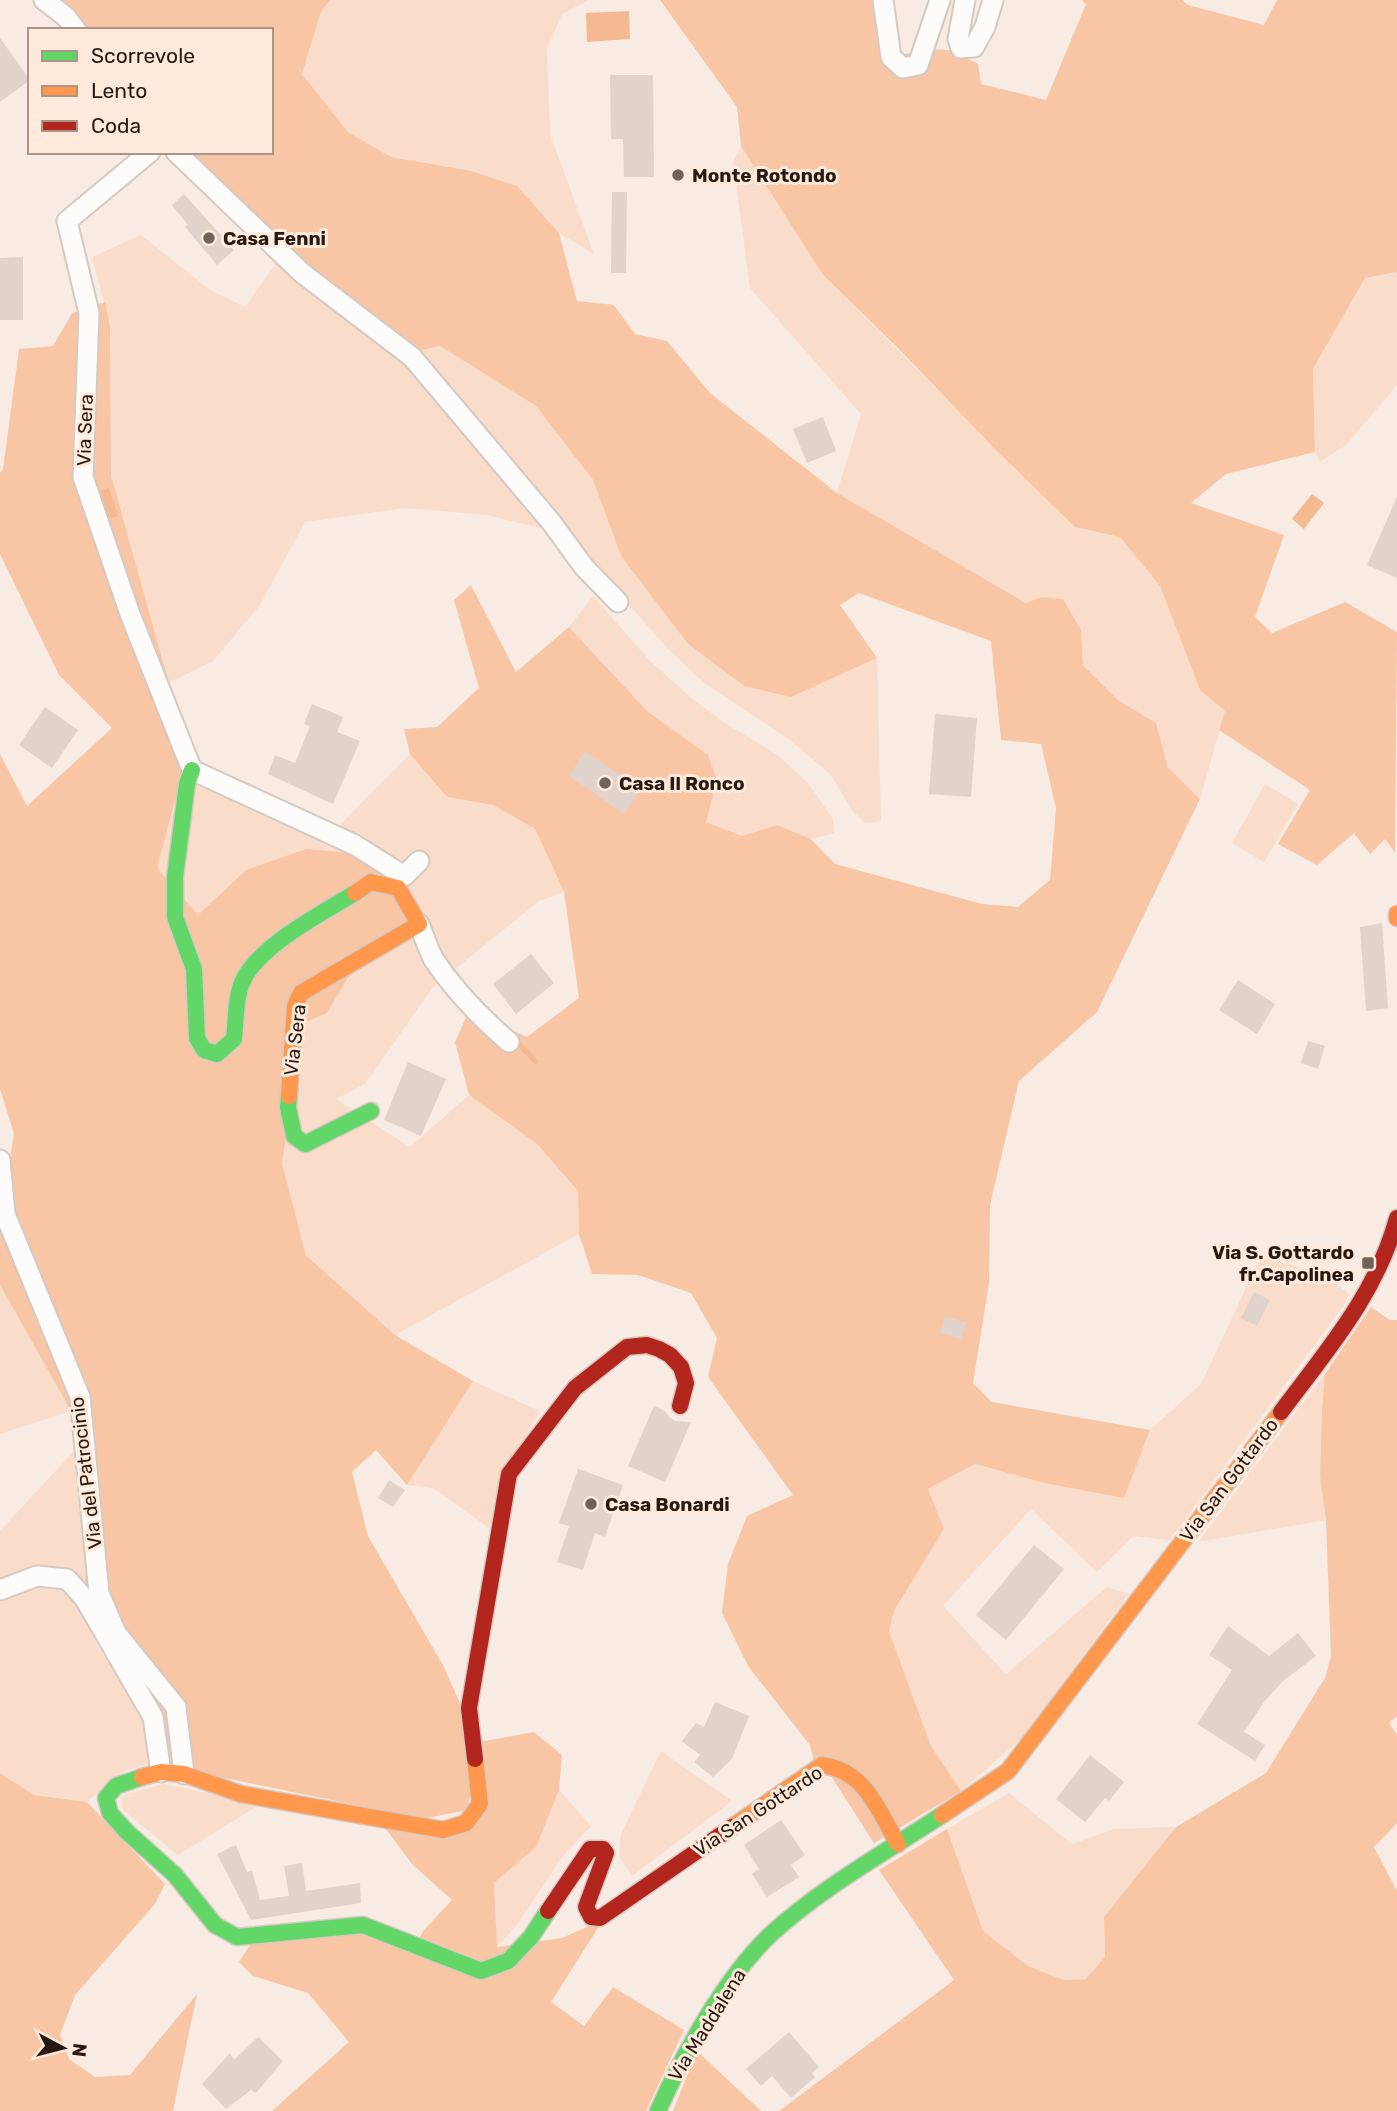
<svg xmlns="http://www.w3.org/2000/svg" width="1397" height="2111" font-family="Rubik,sans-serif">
<rect width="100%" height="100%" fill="#f7ebe3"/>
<g fill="#f9ddca">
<polygon points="330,0 589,0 562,14 547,49 550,134 594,254 559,233 516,186 472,171 391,157 348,132 302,74 321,12"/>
<polygon points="741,146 823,275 1075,527 1120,537 1160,586 1200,690 1225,711 1200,799 1168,767 1156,723 1118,700 1083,665 1081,630 1041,597 1026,603 837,493 861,414 750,288 733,162"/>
<polygon points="141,235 210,290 245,307 279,259 408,362 544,529 487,515 405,508 305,522 260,605 213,661 169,683 111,475 110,326 92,257"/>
<polygon points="1397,272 1397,385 1347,444 1320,462 1315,452 1313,369 1365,278"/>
<polygon points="440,346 536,406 593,480 621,556 688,644 744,686 791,697 877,658 881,821 865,823 852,810 831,775 790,740 703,682 669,650 580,549 418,351"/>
<polygon points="593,596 650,661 695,701 725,723 779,756 808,783 833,819 834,833 811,839 777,825 742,836 706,822 717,779 708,755 647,711 569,627"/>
<polygon points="410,754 447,797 493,805 535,829 564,892 539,901 433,987 365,1084 336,1099 410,1147 469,1095 537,1144 578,1191 579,1234 395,1335 306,1254 282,1163 303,1023 246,870 198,916 156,868 183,770 334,831"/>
<polygon points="1265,784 1298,804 1264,862 1232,843"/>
<path d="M1260 1258C1290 1264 1327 1271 1349 1295L1342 1308 1170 1540 1133 1536 1097 1572 1031 1509 943 1606 1006 1674 1107 1587 1129 1594 1021 1739 961 1791 931 1746 889 1631 894 1612 944 1529 928 1489 975 1464 1044 1483 1124 1498 1150 1430 1201 1384Z"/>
<polygon points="0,1285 71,1411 0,1434"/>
<path d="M1325 1374C1320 1423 1320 1471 1326 1520L1198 1542Z"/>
<polygon points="473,1381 540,1411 503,1476 489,1528 433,1488 407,1485"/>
<polygon points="76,1449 87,1554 85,1582 64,1573 0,1582 0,1531"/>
<polygon points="39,1586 61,1587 77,1601 99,1649 144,1709 154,1762 122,1772 87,1802 34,1795 0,1773 0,1600"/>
<polygon points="661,1751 732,1801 632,1876 619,1857 621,1834"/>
<polygon points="164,1784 261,1804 178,1855 122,1809 122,1796"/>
<polygon points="559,1790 591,1826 563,1856 517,1925 497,1947 494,1883 536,1847"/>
<polygon points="1009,1793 1072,1844 1114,1829 1176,1827 1104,1917 1105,1957 1087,1979 1064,1980 1028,1966 983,1931 947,1829"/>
</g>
<g fill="#f8c6a5">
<polygon points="53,0 330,0 321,12 302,74 348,132 391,157 472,171 517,186 559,233 577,301 614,305 635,334 667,341 710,393 837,493 1026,603 1041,597 1063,599 1081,630 1083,665 1118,700 1156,723 1168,767 1200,799 1097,1012 1019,1081 990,1205 989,1283 973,1383 992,1402 1150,1430 1124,1498 1044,1483 975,1464 928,1489 944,1529 894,1611 889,1631 931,1746 961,1791 874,1843 831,1776 815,1766 810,1745 748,1666 722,1613 728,1564 747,1516 793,1495 708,1377 717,1338 691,1293 638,1275 592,1274 579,1234 578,1191 537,1144 469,1095 455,1042 469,1011 527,1037 579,998 564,892 535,829 493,805 447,797 410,754 404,729 437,727 479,688 454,600 471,585 516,672 569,627 647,711 708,755 717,779 706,822 742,836 777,825 811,839 835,864 982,904 1018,907 1050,880 1056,808 1041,744 1001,740 991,641 859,593 840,605 877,658 791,697 744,686 688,644 621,556 593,480 536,406 440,346 418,351 304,267 186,152 271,152 271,30 82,30"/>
<polygon points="660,0 875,0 878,47 895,58 920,49 952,50 978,64 981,84 1046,100 1086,4 1082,0 1182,0 1188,5 1264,25 1277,0 1397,0 1397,272 1365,278 1313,369 1315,452 1226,474 1191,503 1284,535 1255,617 1272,633 1345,602 1397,632 1395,853 1385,839 1370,854 1354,833 1317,865 1278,844 1310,790 1219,730 1225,711 1200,690 1160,586 1120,537 1075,527 993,447 898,348 823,275 741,146 737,107"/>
<polygon points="105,302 110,326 111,475 169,683 183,770 157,868 198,915 246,870 306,849 351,853 406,882 416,924 357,962 327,1013 303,1023 282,1163 306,1255 395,1335 473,1381 407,1485 376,1450 352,1472 368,1536 444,1667 463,1710 470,1794 467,1810 423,1819 196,1772 170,1751 163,1721 151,1690 125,1666 85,1582 87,1554 71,1411 0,1285 0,1204 3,1204 14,1134 0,1089 0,754 27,806 112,728 59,675 0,554 0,473 3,469 19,349 53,346 72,313"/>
<polygon points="1371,1307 1390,1320 1397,1320 1397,1716 1389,1723 1397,1735 1397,1823 1374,1847 1397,1891 1397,2111 779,2111 954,1980 879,1870 947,1829 983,1931 1028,1966 1064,1980 1086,1979 1105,1957 1104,1917 1176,1827 1266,1773 1325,1678 1331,1656 1326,1520 1320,1476 1322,1409 1325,1374"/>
<polygon points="534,1732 562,1755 559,1790 536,1847 494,1883 497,1947 562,1938 603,1920 551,2002 584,2026 613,1987 684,2030 646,2111 272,2111 349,2042 308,1993 253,1976 239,1962 253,1940 354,1929 414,1947 424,1930 452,1900 412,1864 386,1829 470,1826 474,1743"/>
<polygon points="0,1773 34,1795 87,1802 165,1884 155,1904 75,1995 60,2035 69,2059 95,2077 130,2075 197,1994 173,2111 0,2111"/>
<polygon points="697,2051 761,2111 673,2111"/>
</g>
<g fill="#f4b990">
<polygon points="629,11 630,39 587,42 586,13"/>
<polygon points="109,488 118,516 105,520 96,492"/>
<polygon points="1312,494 1324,503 1304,529 1292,519"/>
</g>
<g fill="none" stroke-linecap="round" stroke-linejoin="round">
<polyline stroke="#f4b990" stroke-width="5" points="514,1039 536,1062"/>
</g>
<g fill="#dfd3cb">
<polygon points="0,38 30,80 0,102"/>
<polygon points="610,75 653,75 654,177 624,177 623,139 611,139"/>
<polygon points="612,192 627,192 626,273 611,273"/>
<polygon points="184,194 234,250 217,265 185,227 188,225 172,205"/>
<polygon points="23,257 23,320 0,320 0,258"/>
<polygon points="823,417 836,451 807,463 793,429"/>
<polygon points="1397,497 1397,578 1367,565"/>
<polygon points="312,704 343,717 337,732 360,741 333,804 268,774 275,755 295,763 310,726 304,724"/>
<polygon points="45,707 78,730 52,768 19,745"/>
<polygon points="935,714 977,718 971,797 929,794"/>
<polygon points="585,751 641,789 624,814 569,776"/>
<polygon points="1382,923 1388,1008 1366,1011 1360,927"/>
<polygon points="531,954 554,983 516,1014 493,984"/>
<polygon points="1238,980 1275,1004 1257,1034 1219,1010"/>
<polygon points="1308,1041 1325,1046 1318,1069 1301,1063"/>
<polygon points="408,1062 446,1079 421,1136 384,1120"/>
<polygon points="1254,1292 1270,1300 1257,1326 1241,1318"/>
<polygon points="945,1316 966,1322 961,1339 940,1333"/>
<polygon points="654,1406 665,1411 669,1417 675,1421 691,1422 665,1482 628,1466"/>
<polygon points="578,1469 623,1485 605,1537 595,1533 583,1570 557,1562 569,1526 559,1523"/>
<polygon points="389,1480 405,1490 393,1507 378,1498"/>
<polygon points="1034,1545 1064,1569 1006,1640 976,1615"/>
<polygon points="1228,1626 1269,1656 1298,1633 1316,1656 1283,1681 1264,1702 1244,1732 1265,1745 1255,1761 1197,1724 1232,1670 1209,1655"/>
<polygon points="715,1702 749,1716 732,1759 713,1777 694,1762 700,1755 682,1741 696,1723 704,1727"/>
<polygon points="1090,1755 1124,1782 1109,1801 1105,1798 1085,1822 1056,1799"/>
<polygon points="781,1820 805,1855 791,1865 799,1877 767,1897 752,1874 759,1869 744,1845"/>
<polygon points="236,1845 247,1872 252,1871 260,1900 289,1896 284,1866 302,1863 306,1891 360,1883 361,1903 251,1920 217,1854"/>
<polygon points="789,2032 819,2067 812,2073 815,2077 791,2098 772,2076 761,2086 746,2069"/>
<polygon points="258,2037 283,2061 256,2093 251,2090 226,2109 202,2084 230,2053 234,2060"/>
</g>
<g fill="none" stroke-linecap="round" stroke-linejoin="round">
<g stroke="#d5c9c2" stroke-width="23">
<g id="street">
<polyline points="44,0 66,17 76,30"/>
<polyline points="883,0 891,57 903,68 918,65 940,0"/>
<polyline points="965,0 958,39 961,48 974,47 985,27 993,0"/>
<polyline points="150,152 67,221 89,313 83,477 130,614 192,770 355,845 404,876 419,861"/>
<polyline points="176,152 302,273 412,357 551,522 584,567 618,602"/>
<path d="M419 924C424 936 428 949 434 960 455 991 481 1018 509 1042"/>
<polyline points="0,1160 5,1214 80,1397 99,1593 116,1633 176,1707 184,1774"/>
<polyline points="0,1590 37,1576 67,1579 85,1599 153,1717 161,1772"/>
</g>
</g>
<g stroke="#d5c9c2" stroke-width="19">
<g id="fast">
<path d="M192 770 187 784 175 877V917L194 969 197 1038 204 1050 217 1054 234 1039C236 1021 235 1002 241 985 254 948 322 913 355 893"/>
<polyline points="289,1096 288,1107 294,1136 305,1144 371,1111"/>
<polyline points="142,1777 116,1786 106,1798 110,1813 126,1831 175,1875 215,1925 237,1937 363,1925 481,1971 508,1961 531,1937 548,1911"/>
<path d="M658 2111C684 2053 724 1979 770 1935 821 1888 884 1853 942 1815"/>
</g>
</g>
<g stroke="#d5c9c2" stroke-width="19">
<g id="slow">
<polyline points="1397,914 1397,918"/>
<polyline points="289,1096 295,1006 301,993 419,924 398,888 371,882 355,893"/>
<polyline points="142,1777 161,1772 184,1774 241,1794 443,1830 466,1823 480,1804 475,1759"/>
<polyline points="942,1815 1008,1771 1281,1412"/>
<path d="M732 1827 822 1765C866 1771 878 1810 898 1844"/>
</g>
</g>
<g stroke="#d5c9c2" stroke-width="19">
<g id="jam">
<path d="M1281 1412C1327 1350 1376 1295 1397 1218"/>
<polyline points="475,1759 469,1708 509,1474 575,1388 627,1347 647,1345 659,1349 670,1355 681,1367 686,1383 680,1406"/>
<polyline points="548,1911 590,1849 603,1849 606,1853 586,1907 591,1917 600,1918 732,1827"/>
</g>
</g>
<use href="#street" stroke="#fefcfb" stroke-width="19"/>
<use href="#fast" stroke="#63d668" stroke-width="16"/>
<use href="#slow" stroke="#ff974d" stroke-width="16"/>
<use href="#jam" stroke="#b3261e" stroke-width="16"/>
</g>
<g fill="#6f625a" stroke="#ffe9db" stroke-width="2.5">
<circle cx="678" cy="175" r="7"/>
<circle cx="209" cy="238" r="7"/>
<circle cx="605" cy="783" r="7"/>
<rect x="1361" y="1256" width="14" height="14" rx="3.5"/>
<circle cx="591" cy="1504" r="7"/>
</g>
<g text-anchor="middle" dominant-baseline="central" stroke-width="6" stroke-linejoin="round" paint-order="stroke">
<g font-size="19" font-weight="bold" fill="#261911" stroke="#ffe9db" text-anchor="start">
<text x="692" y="175">Monte Rotondo</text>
<text x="223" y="238">Casa Fenni</text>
<text x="619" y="783">Casa Il Ronco</text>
<text x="1354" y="1252" text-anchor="end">Via S. Gottardo<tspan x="1354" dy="22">fr.Capolinea</tspan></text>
<text x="605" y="1504">Casa Bonardi</text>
</g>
<g font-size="19" fill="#261911" stroke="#ffe9db">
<text transform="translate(85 430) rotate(-88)">Via Sera</text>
<text transform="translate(295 1040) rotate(-83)">Via Sera</text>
<text transform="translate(86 1473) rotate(-97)">Via del Patrocinio</text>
<text transform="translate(1229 1480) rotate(-53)">Via San Gottardo</text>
<text transform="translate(758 1811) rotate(-33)">Via San Gottardo</text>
<text transform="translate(707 2025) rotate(-58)">Via Maddalena</text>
</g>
</g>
<rect x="28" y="28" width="245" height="126" fill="#ffe9db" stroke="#a8968a" stroke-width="2"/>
<rect x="42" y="51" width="35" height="10" fill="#63d668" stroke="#a8968a" stroke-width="2"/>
<text x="91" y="63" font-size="21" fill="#261911">Scorrevole</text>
<rect x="42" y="86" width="35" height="10" fill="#ff974d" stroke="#a8968a" stroke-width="2"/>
<text x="91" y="98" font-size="21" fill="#261911">Lento</text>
<rect x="42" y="121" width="35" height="10" fill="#b3261e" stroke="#a8968a" stroke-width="2"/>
<text x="91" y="133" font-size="21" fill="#261911">Coda</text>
<g transform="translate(63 2048) rotate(97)" stroke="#ffe9db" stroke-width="5" paint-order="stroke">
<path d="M0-5L12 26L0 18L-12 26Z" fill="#261911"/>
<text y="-10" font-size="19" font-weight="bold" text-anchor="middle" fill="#261911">N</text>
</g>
</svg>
